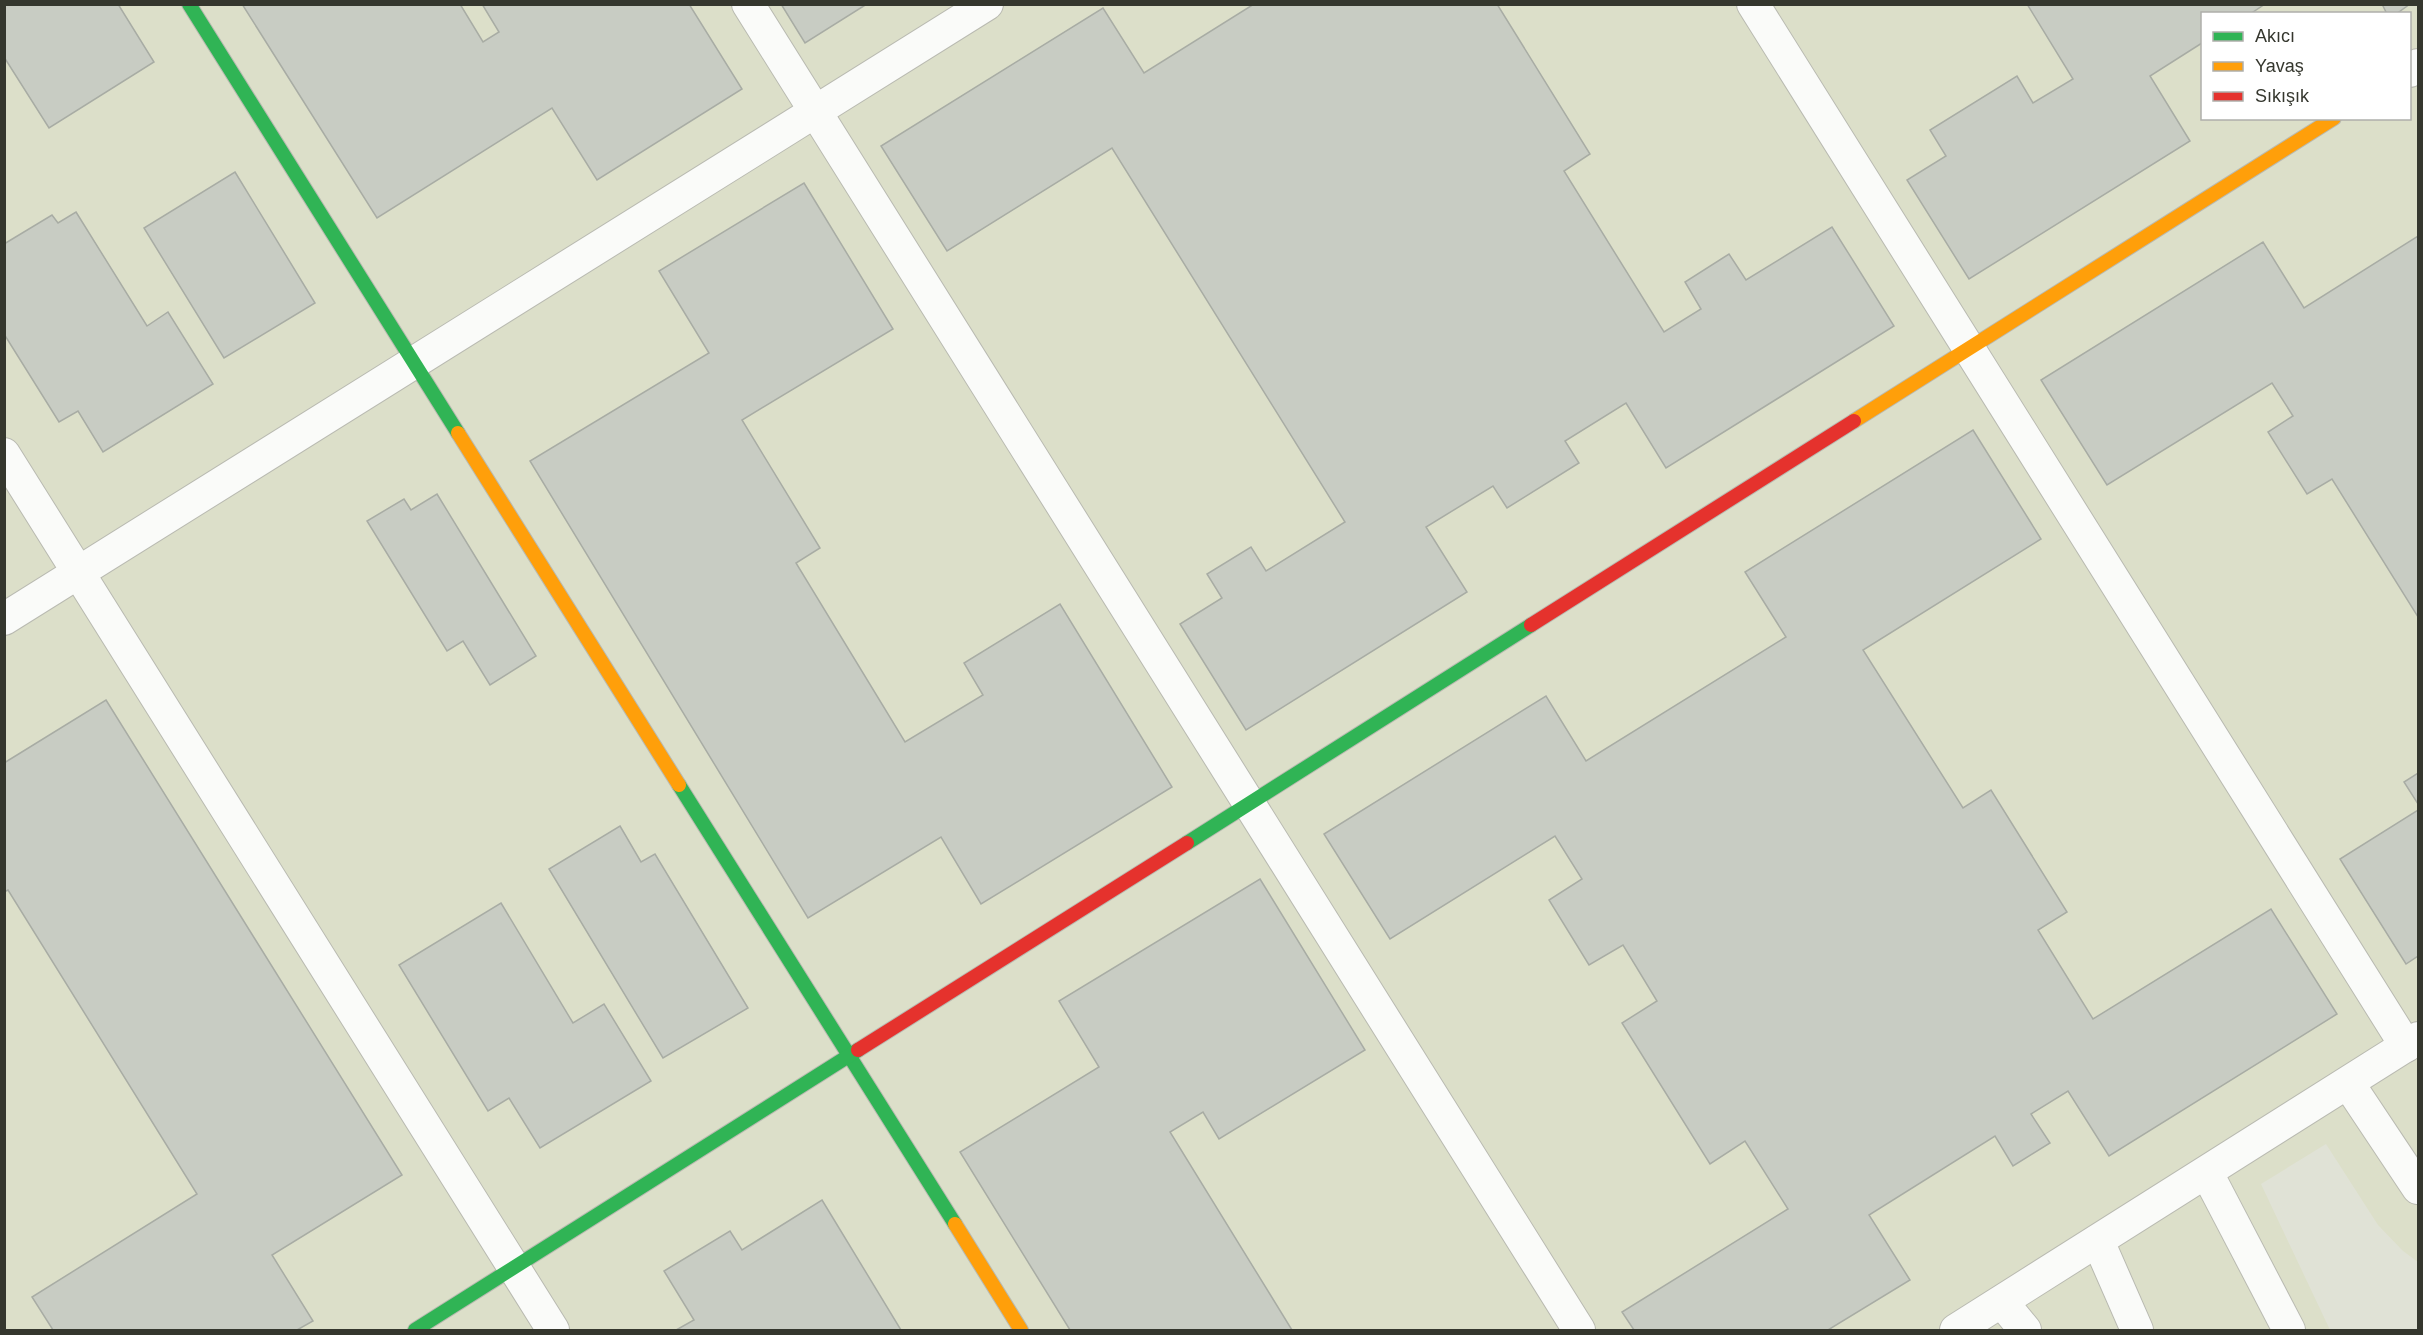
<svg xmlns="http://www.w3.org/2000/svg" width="2423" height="1335" font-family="Helvetica,sans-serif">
<rect width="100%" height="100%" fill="#e0e2d6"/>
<path fill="#dcdfc9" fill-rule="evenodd" d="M5 5H2418V1262L2403 1251 2378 1225 2326 1144 2261 1184 2330 1330H5ZM2202 14H2410V118H2202Z"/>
<g fill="#c8ccc3" stroke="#a8aca4" stroke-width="1.5">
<polygon points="4,4 118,4 154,62 49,128 4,57"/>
<polygon points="242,4 460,4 483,42 499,32 482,4 689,4 742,89 597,180 552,108 377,218"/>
<polygon points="781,4 867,4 805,43"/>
<polygon points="1254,4 1497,4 1590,154 1564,171 1664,332 1701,309 1685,282 1729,254 1746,280 1832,227 1894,326 1666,468 1626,403 1565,441 1579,463 1507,508 1493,486 1426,527 1467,592 1246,730 1180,624 1222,598 1207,574 1251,547 1266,571 1345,522 1112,148 947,251 881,146 1103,8 1144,73"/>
<polygon points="2027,4 2265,4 2250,14 2202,14 2202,43 2150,76 2190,141 1969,279 1907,180 1946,156 1930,130 2017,76 2033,103 2073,79"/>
<polygon points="2382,4 2410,4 2396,14 2387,14"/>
<polygon points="235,172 315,303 224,358 144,228"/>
<polygon points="804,183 893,329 742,420 820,548 796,563 905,742 983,695 964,663 1060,604 1172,787 981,904 941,837 808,918 530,461 709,353 659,271"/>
<polygon points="76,212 147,326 168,312 213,384 103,452 78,411 59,422 4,334 4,244 52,215 58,223"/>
<polygon points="2418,236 2418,617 2332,479 2307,494 2268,432 2293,416 2272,383 2107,485 2041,380 2263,242 2304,308"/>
<polygon points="1973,430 2041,539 1863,650 1963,808 1991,790 2067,912 2038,930 2093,1019 2271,909 2337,1014 2109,1156 2068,1091 2031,1114 2050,1143 2013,1166 1995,1136 1869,1215 1910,1280 1828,1330 1634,1330 1622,1312 1788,1209 1745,1141 1710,1164 1622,1023 1657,1001 1623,945 1589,965 1549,900 1582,879 1555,836 1390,939 1324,834 1546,696 1586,761 1786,637 1745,572"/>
<polygon points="437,494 536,656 490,685 463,641 447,651 367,521 404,499 411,510"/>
<polygon points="106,700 402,1175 272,1255 313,1321 297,1330 53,1330 32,1297 197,1194 8,890 4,892 4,763"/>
<polygon points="2418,773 2418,804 2404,782"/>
<polygon points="2418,810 2418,956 2406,964 2340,859"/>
<polygon points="620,826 641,862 655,854 748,1008 663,1058 549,869"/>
<polygon points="1260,879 1365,1050 1219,1139 1203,1112 1170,1132 1292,1330 1070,1330 960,1152 1099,1067 1059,1001"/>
<polygon points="501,903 573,1023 604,1004 651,1081 540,1148 509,1098 488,1111 399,965"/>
<polygon points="822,1200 901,1330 676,1330 694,1320 664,1271 730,1231 742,1250"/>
</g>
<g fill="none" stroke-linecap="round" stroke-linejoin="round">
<g stroke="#b9bab1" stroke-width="34">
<g id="street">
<polyline points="748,4 1579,1330"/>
<polyline points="1753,4 2406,1046"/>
<polyline points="2410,71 2418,65"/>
<polyline points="4,454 553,1330"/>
<polyline points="4,619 987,4"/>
<polyline points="2348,1083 2418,1188"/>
<polyline points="2207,1173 2289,1330"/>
<polyline points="2098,1241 2137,1330"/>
<polyline points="2002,1302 2025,1330"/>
<polyline points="1956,1330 2418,1038"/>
</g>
</g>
<g stroke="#b9bab1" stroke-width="16">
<g id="fast">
<polyline points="189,4 458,433"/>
<polyline points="679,785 955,1224"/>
<polyline points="1187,843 1531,625"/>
<polyline points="415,1330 858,1050"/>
</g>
</g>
<g stroke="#b9bab1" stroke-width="16">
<g id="slow">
<polyline points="1854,421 2334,118"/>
<polyline points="458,433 679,785"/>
<polyline points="955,1224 1021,1330"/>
</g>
</g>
<g stroke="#b9bab1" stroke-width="16">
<g id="jam">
<polyline points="1531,625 1854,421"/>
<polyline points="858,1050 1187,843"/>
</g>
</g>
<use href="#street" stroke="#fafbf9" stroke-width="32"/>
<use href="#fast" stroke="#30b455" stroke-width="14"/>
<use href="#slow" stroke="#ff9f0a" stroke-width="14"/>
<use href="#jam" stroke="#e5322d" stroke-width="14"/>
</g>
<rect width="2423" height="1335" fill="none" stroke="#35372e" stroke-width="12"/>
<rect x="2201" y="12" width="210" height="108" fill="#ffffff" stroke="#aeafab" stroke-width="1.5"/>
<rect x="2213" y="32" width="30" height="9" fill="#30b455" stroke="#aeafab" stroke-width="1.5"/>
<text x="2255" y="42" font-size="18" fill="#35372e">Akıcı</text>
<rect x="2213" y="62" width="30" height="9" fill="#ff9f0a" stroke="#aeafab" stroke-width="1.5"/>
<text x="2255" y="72" font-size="18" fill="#35372e">Yavaş</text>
<rect x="2213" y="92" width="30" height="9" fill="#e5322d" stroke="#aeafab" stroke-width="1.5"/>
<text x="2255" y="102" font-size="18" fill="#35372e">Sıkışık</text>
</svg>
